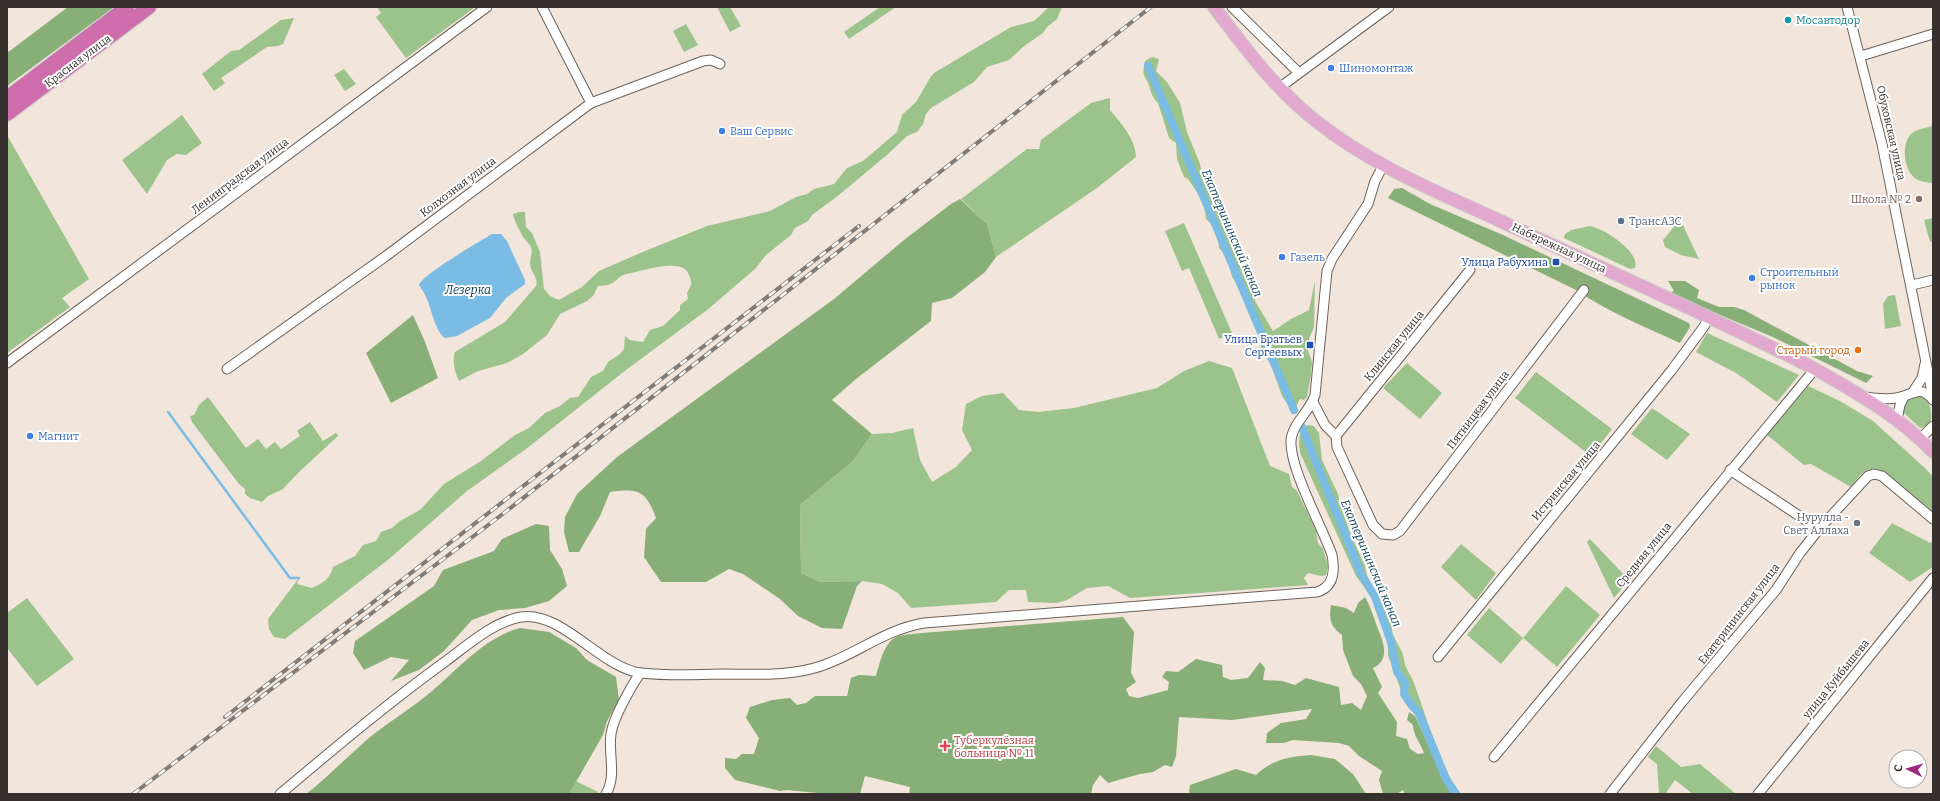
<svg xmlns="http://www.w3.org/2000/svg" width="1940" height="801" font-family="Bitter,serif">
<rect width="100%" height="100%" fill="#f2e5db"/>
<g fill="#9dc38d">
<polygon points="377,7 473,7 474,8 406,58 376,17 381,13"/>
<polygon points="717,7 730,7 741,26 730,32"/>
<polygon points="880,7 896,7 849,39 844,32"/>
<path d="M1049 7H1062L1057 19 1047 27 1043 33 1023 47 1009 60 987 67 974 82 931 108 926 114 923 124 917 132 907 136 888 154 839 195 812 215 808 221 795 228 791 235 766 255 755 269 707 310 626 370 526 449 467 491 389 559 285 639 274 637 269 629 268 619 299 578 297 584 312 588C323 583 330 579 333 567L355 556 363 545 376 541 381 532 392 528 400 521 420 510 444 484 481 461 515 435 529 428 545 413 560 406 570 398 578 397 591 377 603 371 608 362 620 354 624 349 625 336 630 340 643 342 650 330 663 326 680 310V305L688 299 687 293C688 291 690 288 691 285 692 282 690 277 688 273 680 257 639 272 626 274 615 277 617 286 598 286L593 296 587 301 560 314 547 335 523 354 507 363 478 371 459 381C455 373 452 361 455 352L505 322 536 286C539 277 530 272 530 263 530 257 533 253 531 247 529 243 525 240 523 237 520 231 514 221 513 214L519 212H525L526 227 532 233 540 252 544 289 550 296 559 300 582 287 599 271 645 251 707 226 770 211 796 197 807 194 814 189 834 184 847 168 863 161 897 132 902 115 916 102 930 78 934 73 1011 27 1034 21Z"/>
<polygon points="294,18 283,44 278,46 267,47 221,78 225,83 214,91 202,74 231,51 239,50 281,20"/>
<polygon points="686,24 698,45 684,52 673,31"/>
<path d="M1152 57 1159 59 1156 71 1167 82 1180 103 1187 132 1200 164 1203 181 1212 194V203L1215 208 1222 214 1224 218 1223 226 1233 240 1238 251 1237 259 1240 266 1251 278 1255 301 1273 331 1291 319 1309 310 1315 281 1314 327 1309 339 1308 351 1312 362 1311 375 1307 397 1304 400 1300 399 1294 410H1292L1282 396 1271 365 1262 351 1259 336 1248 312 1246 301 1238 285 1232 277 1227 257 1219 248 1218 234 1214 227 1206 219 1204 204 1195 189 1188 179 1184 177 1177 159 1176 143 1169 138 1158 103C1151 97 1151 90 1148 83 1148 81 1145 79 1145 77 1142 72 1144 66 1145 61Z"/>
<polygon points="344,69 356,84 345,91 334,75"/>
<path d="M1110 98V110C1121 123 1136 140 1136 157L1097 188 996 257 987 224 961 199 1027 149H1039L1041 140 1091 103Z"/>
<polygon points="182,115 202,143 186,155 177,154 167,160 147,194 122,160"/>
<path d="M1933 126V183C1928 183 1923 182 1918 180 1904 173 1901 147 1910 135 1916 129 1925 128 1933 126Z"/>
<polygon points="7,135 89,279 62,298 70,307 7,353"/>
<polygon points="1679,217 1699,259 1681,255 1665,247 1663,240 1674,227 1673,218"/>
<polygon points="1933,218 1933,241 1930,242 1924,220"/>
<polygon points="1184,223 1232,333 1219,339 1189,268 1182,271 1165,231"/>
<path d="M1590 226C1603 228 1641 252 1635 268L1630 269 1564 238 1565 234 1571 230Z"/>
<polygon points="1895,295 1901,326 1885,329 1883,304 1888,296"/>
<polygon points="1707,333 1799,375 1777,402 1736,373 1696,352"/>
<polygon points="1209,361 1232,368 1270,466 1289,474 1292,487 1297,491 1316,531 1318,543 1323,549 1328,566 1326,575 1321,576 1308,573 1304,578 1308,585 1130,598 1108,586 1087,588 1067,600 1057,603 1028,602 1026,590 1009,590 996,602 911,608 898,593 882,584 862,581 820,582 801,573 800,505 853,461 872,434 892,433 913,428 920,460 932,482 956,467 972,450 962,430 966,404 982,396 1003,393 1019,410 1038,412 1074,408 1157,388 1184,371"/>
<polygon points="1407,363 1442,393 1420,419 1383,388"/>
<polygon points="1536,372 1612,429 1591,456 1515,398"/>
<path d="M1808 386 1840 401 1873 421 1926 469 1933 477V512L1880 470C1865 465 1859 477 1851 487L1811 464 1804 465 1767 435Z"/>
<path d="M1919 395 1925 396C1930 404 1934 417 1929 425L1920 428 1903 412 1904 402Z"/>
<polygon points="208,397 246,448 258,439 266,449 275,442 281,449 300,436 297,431 310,422 323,441 336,433 338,436 299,472 283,489 268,496 262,502 250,498 245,494 245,489 239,484 192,422 190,416 194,415 199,405"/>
<polygon points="1652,408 1690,434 1667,460 1631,434"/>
<path d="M1308 425 1314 426 1319 433 1322 460 1338 494 1340 504 1351 535 1365 566 1367 576 1387 611 1388 619 1393 621C1389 633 1397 641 1402 652 1404 657 1404 662 1406 667 1408 672 1412 678 1414 683 1428 722 1438 758 1459 794H1451L1409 702 1400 688 1388 655V639L1377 608 1370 595 1356 576 1301 455C1298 445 1299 436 1302 427Z"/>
<polygon points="1892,523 1930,543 1933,541 1933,567 1910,582 1869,553"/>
<polygon points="1590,539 1629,580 1614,598 1587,542"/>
<polygon points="1461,544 1496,573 1476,600 1441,567"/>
<polygon points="1566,586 1600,615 1557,667 1523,638 1501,664 1467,635 1489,608 1523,638"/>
<polygon points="27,598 74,659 37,686 7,648 7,613"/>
<polygon points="1656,746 1681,767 1700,764 1736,794 1693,794 1675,780 1667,791 1667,794 1659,794 1657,764 1648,757"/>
<polygon points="576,781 598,792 597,794 569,794"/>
</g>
<g fill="#89af79">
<polygon points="68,7 114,7 7,86 7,53"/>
<path d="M1402 188 1430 204 1503 235 1689 323 1690 327 1680 343C1645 327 1608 312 1576 290L1388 198 1394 189Z"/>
<path d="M960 199 987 224 996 257 985 272 952 298 932 303 931 321 856 379 832 400 872 434 853 461 800 505 801 573 820 582 862 581 857 586 842 629 822 628 798 616 780 599 743 574 729 569 706 582H661L644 557 646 529 656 518C646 491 639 488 610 492L600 516 579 552H569L564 532 565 517 577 494 617 457 834 299 904 240 951 204Z"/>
<polygon points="1668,281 1685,281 1699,290 1697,298 1719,307 1734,307 1744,310 1857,371 1873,376 1866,383 1775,338 1668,293 1674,291"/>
<polygon points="413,315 425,342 438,378 391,403 366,353"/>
<polygon points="536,524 549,526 550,550 562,569 567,586 549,601 525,608 499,610 472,620 444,651 419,670 391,681 409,660 391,657 364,670 353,653 355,641 434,586 443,570 494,551 502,539"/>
<path d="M1365 597C1371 608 1374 618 1378 629 1384 643 1390 660 1373 668L1382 687 1378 693 1397 722 1396 736 1407 739 1410 749 1418 754 1424 753C1421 744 1413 735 1413 725L1407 720 1409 712 1415 716 1451 794H1405L1403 790 1397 794H1383L1379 780 1382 771 1359 756 1349 746 1339 743 1293 740 1284 743H1266L1267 733 1281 723 1306 719 1312 709 1232 720 1179 717 1176 756 1172 767 1165 765 1153 772 1140 774 1108 783 1100 775 1093 785 1091 794H909L910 787 865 776 860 794H827L787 790 780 791 735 780 725 768V758L736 759 742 754H754L759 738 746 718 750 707 772 700 790 698 797 705 806 703 815 696H847L851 678 859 675 876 676C880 663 884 640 899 636 906 634 915 634 922 633L1123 617 1134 632 1131 673 1136 682 1126 689 1129 696 1138 698 1168 690 1169 682 1162 677 1166 671 1178 672 1196 659 1222 665 1223 677 1231 680 1248 678 1260 662 1265 668 1263 680 1282 681 1295 685 1306 678 1339 687 1341 705 1352 703 1361 710 1367 696 1361 684 1353 676 1343 650 1342 635C1330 626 1329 620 1331 605L1346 608 1354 613 1358 603Z"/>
<path d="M520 628 549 632 576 648 587 660 616 677 619 700 607 721 603 735 569 794H306C328 777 348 756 370 737 390 721 412 708 431 692 458 669 485 637 520 628Z"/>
<path d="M1311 755 1335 759 1353 774 1366 794H1189L1190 785 1236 769 1256 775C1274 759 1287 757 1311 755Z"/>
</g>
<path fill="#7abce3" d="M492 234H501L507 241 525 280V284L506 298 490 318 457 336 445 338C436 333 431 308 427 299 425 294 422 289 419 285 423 274 479 242 492 234Z"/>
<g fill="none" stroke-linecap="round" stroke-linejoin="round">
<polyline stroke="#7abce3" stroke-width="2.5" points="168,412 290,578 299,578"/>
<g stroke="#7abce3" stroke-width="8">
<polyline points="1148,66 1294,410"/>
<polyline points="1302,427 1361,574 1375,597 1391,642 1397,672 1405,683 1404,694 1412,706 1419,713 1446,779 1456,794"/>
</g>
<g stroke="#6d625a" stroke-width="11">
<g id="minor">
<polyline points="542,7 591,103"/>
<polyline points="1232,7 1298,72"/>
<polyline points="1847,7 1882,144 1933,397"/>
<polyline points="1861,56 1933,34"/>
<polyline points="1279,88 1389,7"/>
<polyline points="1912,285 1933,280"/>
<polyline points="7,363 487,7"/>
<polyline points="227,369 386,256 591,103 703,61 711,60 720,64"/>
<polyline points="1913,392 1922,378 1925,364"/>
<path d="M1865 397C1875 398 1886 400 1896 398 1912 396 1920 383 1933 400"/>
<polyline points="1313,402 1325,425 1336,436 1337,447 1373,525 1382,534 1393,535 1400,531 1584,290"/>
<polyline points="1897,419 1900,405 1904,397"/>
<polyline points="1336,436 1470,270"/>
<polyline points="1920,439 1933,426"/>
<polyline points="1730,470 1819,529"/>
<polyline points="1438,657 1671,371 1703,328 1709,318"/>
<polyline points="1494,757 1815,369"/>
<path d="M280 794C335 748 388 703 446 661 469 644 493 622 521 617 561 610 601 668 641 673 668 676 695 675 722 674 756 674 791 677 824 665 860 652 884 630 924 623L1317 592C1334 587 1335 571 1332 555 1323 528 1284 459 1292 435 1296 420 1310 411 1315 395L1327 271 1332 259 1368 204 1375 181 1384 164"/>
<path d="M606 794C617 775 608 754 611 734 613 718 631 687 640 673"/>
<polyline points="1610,794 1682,702 1776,590 1800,553 1819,529 1868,476 1874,474 1882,476 1933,519"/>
<polyline points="1758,794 1933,578"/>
</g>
</g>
<g stroke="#cbc9c9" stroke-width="14">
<path id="major" d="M1214 7C1245 48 1275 89 1316 121 1373 167 1445 195 1511 226 1612 273 1715 318 1815 369 1857 393 1899 416 1933 452"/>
</g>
<g stroke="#cbc9c9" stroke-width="16">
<g id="highway">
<polyline points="7,98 127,7"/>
<polyline points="7,114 149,7"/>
</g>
</g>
<use href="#minor" stroke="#fff" stroke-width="9"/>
<use href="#major" stroke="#e2a8cd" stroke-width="12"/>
<use href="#highway" stroke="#cf6eac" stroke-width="14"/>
<g stroke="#837b75" stroke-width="4">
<g id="rail">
<polyline points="225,717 859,226"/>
<polyline points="133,794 504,513 1151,7"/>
</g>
</g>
<use href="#rail" stroke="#fff" stroke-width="2.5" stroke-dasharray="8" stroke-linecap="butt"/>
</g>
<circle fill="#0f9aa8" stroke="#fff" stroke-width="1.5" cx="1788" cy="20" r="4"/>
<g fill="#3f7fe0" stroke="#fff" stroke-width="1.5">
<circle cx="1331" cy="68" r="4"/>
<circle cx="722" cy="131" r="4"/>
<circle cx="1282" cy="257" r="4"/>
<circle cx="1752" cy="278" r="4"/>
<circle cx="30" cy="436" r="4"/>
</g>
<circle fill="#8d6e63" stroke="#fff" stroke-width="1.5" cx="1919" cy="199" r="4"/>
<circle fill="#5c6f8a" stroke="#fff" stroke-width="1.5" cx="1621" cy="221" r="4"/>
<g fill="#1a4fb4" stroke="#fff" stroke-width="1.5">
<rect x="1552" y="258" width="8" height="8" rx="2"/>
<rect x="1306" y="341" width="8" height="8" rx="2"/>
</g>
<circle fill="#e8710a" stroke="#fff" stroke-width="1.5" cx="1858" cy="350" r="4"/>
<circle fill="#6b7280" stroke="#fff" stroke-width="1.5" cx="1857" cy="523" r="4"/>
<path fill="#e0444e" stroke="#fff" stroke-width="1.5" d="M943 740h4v4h4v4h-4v4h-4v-4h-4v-4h4z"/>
<g text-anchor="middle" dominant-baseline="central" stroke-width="4" stroke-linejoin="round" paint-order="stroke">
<g font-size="11" fill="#0d838f" stroke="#fff" text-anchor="start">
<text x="1796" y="20">Мосавтодор</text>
</g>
<g font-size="11" fill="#36312e" stroke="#fff">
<text transform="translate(78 61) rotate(-37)">Красная улица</text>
<text transform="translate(1891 133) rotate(77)">Обуховская улица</text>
<text transform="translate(240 176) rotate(-37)">Ленинградская улица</text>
<text transform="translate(458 187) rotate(-37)">Колхозная улица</text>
<text transform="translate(1559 248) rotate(25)">Набережная улица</text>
<text transform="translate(1394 346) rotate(-51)">Клинская улица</text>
<text transform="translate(1478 410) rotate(-53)">Пятницкая улица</text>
<text transform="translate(1566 481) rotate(-50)">Истринская улица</text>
<text transform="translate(1644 555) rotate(-51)">Средняя улица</text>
<text transform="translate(1739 614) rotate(-52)">Екатерининская улица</text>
<text transform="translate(1836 679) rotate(-51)">улица Куйбышева</text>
</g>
<g font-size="11" fill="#366cbe" stroke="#fff" text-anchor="start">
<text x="1339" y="68">Шиномонтаж</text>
<text x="730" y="131">Ваш Сервис</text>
<text x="1290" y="257">Газель</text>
<text x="1760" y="272">Строительный<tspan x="1760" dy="13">рынок</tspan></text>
<text x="38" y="436">Магнит</text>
</g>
<g font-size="11" fill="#785e54" stroke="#fff" text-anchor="end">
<text x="1911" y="199">Школа № 2</text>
</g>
<g font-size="11" fill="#4e5e75" stroke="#fff" text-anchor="start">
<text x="1629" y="221">ТрансАЗС</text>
</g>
<g font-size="11" fill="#164399" stroke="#fff" text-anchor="end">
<text x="1548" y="262">Улица Рабухина</text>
<text x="1302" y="339">Улица Братьев<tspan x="1302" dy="13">Сергеевых</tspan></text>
</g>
<g font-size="11" fill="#c56008" stroke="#fff" text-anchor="end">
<text x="1850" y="350">Старый город</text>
</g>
<g font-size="11" fill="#5b616d" stroke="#fff" text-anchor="end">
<text x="1849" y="517">Нурулла -<tspan x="1849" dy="13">Свет Аллаха</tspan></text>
</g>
<g font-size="11" fill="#be3a42" stroke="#fff" text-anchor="start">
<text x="954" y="740">Туберкулёзная<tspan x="954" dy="13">больница № 11</tspan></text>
</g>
<g font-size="12" font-style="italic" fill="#0c435d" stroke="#fff">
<text transform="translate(1232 233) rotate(67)">Екатерининский канал</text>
<text x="468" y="290">Лезерка</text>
<text transform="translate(1371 563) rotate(67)">Екатерининский канал</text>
</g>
</g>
<rect width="1940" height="801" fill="none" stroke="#36312e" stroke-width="16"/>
<g transform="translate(1908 769) rotate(275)"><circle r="19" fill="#ffffff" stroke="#afadab"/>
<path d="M0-3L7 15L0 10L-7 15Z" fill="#9f2780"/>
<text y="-6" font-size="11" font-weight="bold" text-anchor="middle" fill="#36312e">С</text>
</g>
</svg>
